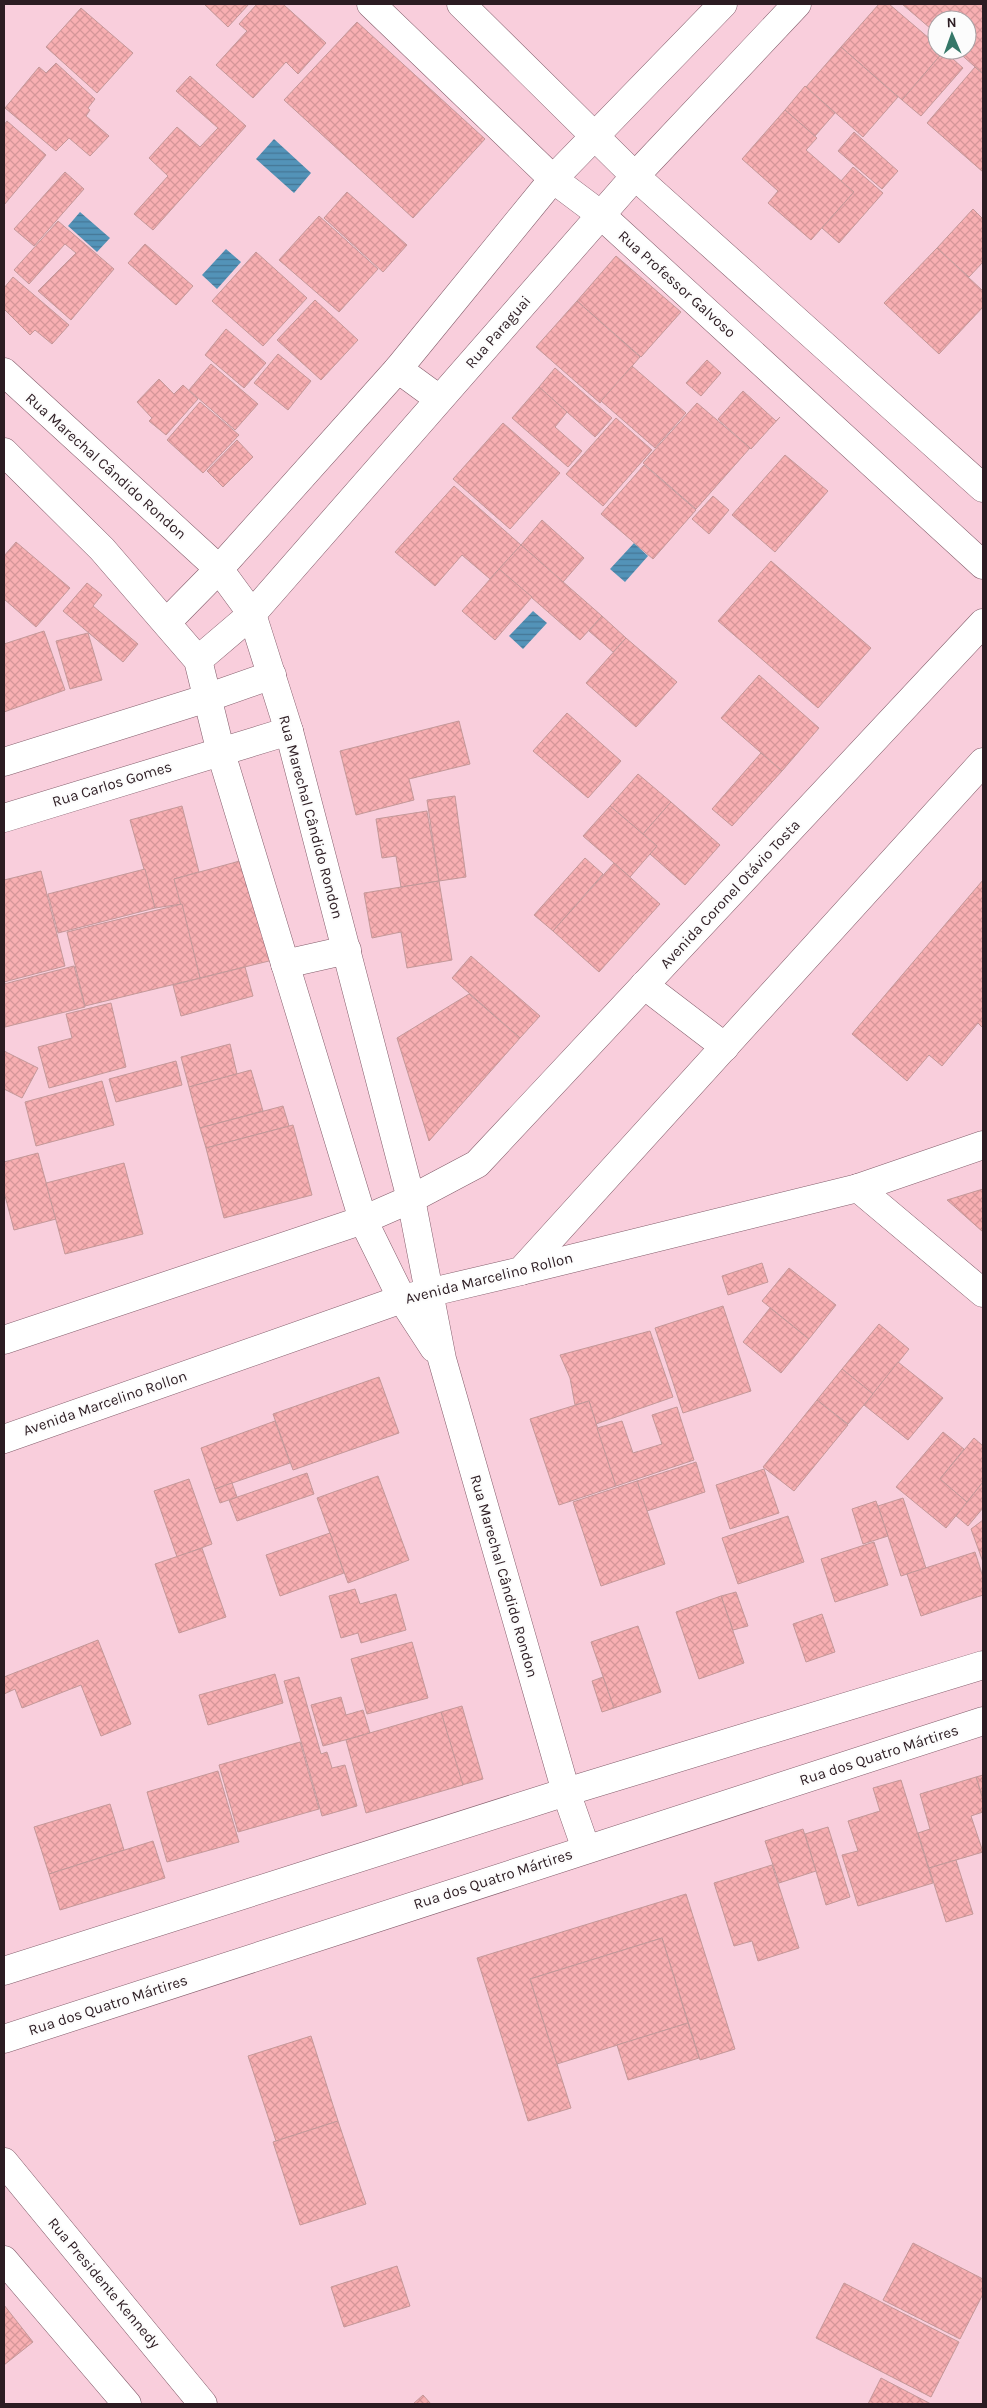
<svg xmlns="http://www.w3.org/2000/svg" width="987" height="2408" font-family="Karla,sans-serif">
<defs>
<pattern id="water-rules" width="6" height="5" patternUnits="userSpaceOnUse" patternTransform="scale(1.25)"><rect width="6" height="5" fill="#5393b8"/><path d="M0 2.5h6" fill="none" stroke="#457795"/></pattern>
<pattern id="building-cross-hatch" width="8" height="8" patternUnits="userSpaceOnUse" patternTransform="scale(1.25)"><rect width="8" height="8" fill="#f8afb2"/><path d="M0 0l8 8M0 8l8-8" fill="none" stroke="#d59699"/></pattern>
</defs>
<rect width="100%" height="100%" fill="#f9cedc"/>
<g fill="url(#water-rules)">
<polygon points="274,139 311,173 294,193 256,159"/>
<polygon points="80,212 110,238 97,252 68,226"/>
<polygon points="226,249 241,262 217,289 202,275"/>
<polygon points="634,543 648,556 625,582 610,569"/>
<polygon points="533,611 547,623 523,649 509,636"/>
</g>
<g fill="url(#building-cross-hatch)" stroke="#c49899">
<polygon points="204,4 249,4 228,27"/>
<polygon points="257,4 283,4 326,43 298,74 286,62 253,98 216,65 247,31 239,24"/>
<polygon points="879,4 889,4 937,45 937,50 944,51 902,100 841,47"/>
<polygon points="902,4 983,4 983,74 956,50 967,50 967,20 937,20 937,34"/>
<polygon points="81,8 133,53 97,93 46,47"/>
<polygon points="357,22 485,139 413,218 284,100"/>
<polygon points="841,47 898,97 863,137 806,87"/>
<polygon points="944,51 963,68 921,116 902,100"/>
<polygon points="56,63 95,99 88,108 90,110 86,116 109,136 90,156 69,138 56,151 5,108 39,67 46,73"/>
<polygon points="975,67 983,74 983,172 927,123"/>
<polygon points="190,76 246,126 153,230 134,214 168,176 149,158 177,127 200,147 218,128 176,91"/>
<polygon points="805,86 835,113 815,136 785,110"/>
<polygon points="785,110 817,138 806,150 854,192 811,240 768,203 778,191 742,159"/>
<polygon points="7,121 46,155 4,205 4,125"/>
<polygon points="854,132 898,171 882,189 838,151"/>
<polygon points="853,167 883,193 839,243 822,228 854,192 841,181"/>
<polygon points="65,172 84,189 34,246 14,229"/>
<polygon points="347,192 407,245 383,272 324,218"/>
<polygon points="973,209 983,219 983,262 969,277 937,248"/>
<polygon points="319,216 378,269 339,312 279,260"/>
<polygon points="58,221 114,269 71,320 38,291 76,253 65,244 29,284 14,270"/>
<polygon points="145,244 193,286 176,305 128,263"/>
<polygon points="937,248 983,291 983,307 939,354 884,303"/>
<polygon points="256,252 307,298 263,346 212,301"/>
<polygon points="616,256 681,312 641,357 577,301"/>
<polygon points="13,277 69,325 52,344 35,330 30,335 4,309 4,288"/>
<polygon points="315,300 358,340 321,380 277,340"/>
<polygon points="577,301 640,357 600,403 536,347"/>
<polygon points="226,329 266,363 244,388 205,355"/>
<polygon points="278,354 311,381 288,410 254,383"/>
<polygon points="707,360 721,373 701,396 686,383"/>
<polygon points="211,364 258,404 235,430 189,390"/>
<polygon points="632,366 686,413 655,448 601,401"/>
<polygon points="555,368 612,418 595,437 539,387"/>
<polygon points="159,379 174,394 183,385 198,399 166,435 149,421 152,418 137,402"/>
<polygon points="539,387 567,412 555,427 582,451 568,467 512,418"/>
<polygon points="743,391 776,421 780,417 751,449 718,419"/>
<polygon points="200,402 239,435 203,473 167,440"/>
<polygon points="697,403 750,448 696,509 643,463"/>
<polygon points="616,418 652,450 603,506 566,474"/>
<polygon points="503,423 560,473 510,529 453,479"/>
<polygon points="237,440 253,457 223,487 207,471"/>
<polygon points="785,455 828,491 775,552 732,515"/>
<polygon points="644,465 696,510 653,559 601,514"/>
<polygon points="454,486 521,545 490,579 462,555 435,586 395,552"/>
<polygon points="713,496 729,510 709,534 692,519"/>
<polygon points="542,520 584,558 563,582 521,545"/>
<polygon points="16,542 70,588 36,627 4,599 4,556"/>
<polygon points="521,545 602,616 580,640 499,569"/>
<polygon points="771,561 871,648 818,708 718,621"/>
<polygon points="499,569 532,597 495,640 462,611"/>
<polygon points="87,583 102,595 93,606 138,644 123,662 63,611"/>
<polygon points="602,616 626,638 613,652 589,631"/>
<polygon points="44,631 65,690 4,712 4,644"/>
<polygon points="88,633 102,680 70,689 56,641"/>
<polygon points="626,638 677,682 636,727 586,683"/>
<polygon points="759,675 819,728 782,771 721,718"/>
<polygon points="567,713 621,761 588,798 533,751"/>
<polygon points="459,721 470,764 409,779 414,800 356,815 340,751"/>
<polygon points="761,753 782,771 732,826 712,809"/>
<polygon points="638,774 671,802 643,834 610,806"/>
<polygon points="455,796 466,877 439,881 427,800"/>
<polygon points="671,802 720,845 685,885 650,854 657,846 643,834"/>
<polygon points="182,806 199,872 174,879 182,904 155,908 130,820"/>
<polygon points="610,806 657,846 630,877 583,836"/>
<polygon points="427,811 439,881 401,887 396,856 382,858 376,819"/>
<polygon points="585,858 603,874 553,931 534,915"/>
<polygon points="247,859 273,960 200,978 174,879"/>
<polygon points="614,863 660,904 599,972 553,931"/>
<polygon points="145,869 155,908 58,933 48,894"/>
<polygon points="41,871 65,966 4,982 4,880"/>
<polygon points="983,880 983,1028 978,1023 942,1066 929,1055 907,1081 852,1034"/>
<polygon points="439,881 452,960 407,968 401,932 372,938 364,893"/>
<polygon points="182,904 200,978 85,1006 67,932"/>
<polygon points="471,956 540,1016 520,1038 452,978"/>
<polygon points="74,966 85,1007 5,1027 4,984"/>
<polygon points="245,967 253,996 181,1016 173,985"/>
<polygon points="469,994 520,1038 429,1141 397,1038"/>
<polygon points="111,1003 126,1067 49,1088 38,1047 72,1038 66,1014"/>
<polygon points="230,1044 237,1074 189,1087 181,1057"/>
<polygon points="4,1051 38,1068 22,1098 4,1089"/>
<polygon points="176,1061 182,1085 116,1102 109,1079"/>
<polygon points="251,1070 263,1111 200,1128 189,1087"/>
<polygon points="102,1081 114,1125 36,1146 25,1102"/>
<polygon points="283,1106 289,1126 206,1148 200,1128"/>
<polygon points="293,1125 312,1195 224,1218 206,1148"/>
<polygon points="38,1153 56,1219 14,1230 4,1192 4,1162"/>
<polygon points="124,1163 143,1234 65,1254 46,1183"/>
<polygon points="983,1189 983,1232 947,1200"/>
<polygon points="762,1263 768,1282 728,1295 722,1276"/>
<polygon points="789,1268 836,1305 809,1339 762,1301"/>
<polygon points="723,1306 751,1391 683,1413 655,1328"/>
<polygon points="770,1308 809,1339 781,1373 743,1342"/>
<polygon points="879,1324 909,1349 873,1394 842,1369"/>
<polygon points="650,1331 673,1397 596,1424 589,1401 575,1405 570,1378 560,1355"/>
<polygon points="898,1362 943,1398 908,1440 864,1405"/>
<polygon points="842,1369 873,1394 848,1424 817,1400"/>
<polygon points="379,1377 399,1433 293,1470 273,1414"/>
<polygon points="817,1400 848,1425 794,1491 763,1467"/>
<polygon points="589,1401 616,1486 559,1505 530,1419"/>
<polygon points="677,1407 694,1460 616,1486 597,1428 622,1421 633,1453 662,1444 652,1415"/>
<polygon points="275,1421 290,1463 215,1489 201,1448"/>
<polygon points="943,1432 964,1449 940,1479 967,1502 946,1528 896,1487"/>
<polygon points="974,1438 983,1446 983,1482 967,1502 940,1479"/>
<polygon points="696,1462 705,1492 647,1511 637,1481"/>
<polygon points="764,1469 779,1513 730,1529 716,1485"/>
<polygon points="307,1473 314,1494 237,1521 229,1500"/>
<polygon points="378,1476 409,1560 348,1583 317,1498"/>
<polygon points="189,1479 212,1544 177,1557 154,1491"/>
<polygon points="637,1481 665,1564 601,1586 573,1502"/>
<polygon points="983,1482 983,1508 968,1526 956,1516"/>
<polygon points="232,1483 237,1497 220,1503 215,1489"/>
<polygon points="903,1498 926,1568 901,1576 878,1506"/>
<polygon points="876,1501 888,1536 863,1544 852,1509"/>
<polygon points="788,1516 804,1562 738,1584 722,1538"/>
<polygon points="983,1520 983,1562 971,1529"/>
<polygon points="330,1533 344,1573 280,1596 266,1555"/>
<polygon points="874,1542 888,1585 835,1602 821,1559"/>
<polygon points="202,1548 226,1617 179,1633 155,1564"/>
<polygon points="975,1552 983,1577 983,1595 921,1616 907,1574"/>
<polygon points="355,1589 360,1604 396,1594 406,1630 361,1643 358,1633 341,1638 329,1596"/>
<polygon points="736,1592 748,1626 733,1630 721,1596"/>
<polygon points="721,1596 744,1663 699,1679 676,1612"/>
<polygon points="822,1614 835,1652 806,1662 793,1624"/>
<polygon points="638,1626 661,1692 614,1708 591,1642"/>
<polygon points="98,1640 131,1724 101,1736 81,1685 22,1708 15,1689 4,1694 4,1677"/>
<polygon points="412,1642 428,1698 367,1714 351,1659"/>
<polygon points="275,1674 283,1703 208,1725 199,1695"/>
<polygon points="299,1677 321,1754 327,1752 332,1768 345,1765 357,1806 322,1816 284,1681"/>
<polygon points="603,1677 614,1708 602,1712 592,1681"/>
<polygon points="341,1697 346,1715 363,1710 370,1733 323,1746 311,1705"/>
<polygon points="462,1706 483,1779 462,1785 441,1712"/>
<polygon points="441,1712 463,1785 366,1813 346,1740"/>
<polygon points="300,1742 319,1809 238,1832 219,1765"/>
<polygon points="218,1771 239,1842 167,1862 147,1792"/>
<polygon points="983,1775 983,1800 976,1777"/>
<polygon points="976,1777 983,1800 983,1812 971,1816 983,1852 929,1868 918,1833 930,1829 920,1794"/>
<polygon points="901,1780 933,1883 858,1906 842,1855 858,1851 848,1821 880,1811 873,1788"/>
<polygon points="110,1804 124,1850 49,1874 34,1827"/>
<polygon points="828,1827 850,1897 826,1905 805,1834"/>
<polygon points="803,1829 816,1871 779,1883 765,1841"/>
<polygon points="153,1841 165,1878 60,1910 49,1874"/>
<polygon points="956,1860 973,1914 946,1922 929,1868"/>
<polygon points="772,1865 799,1948 758,1961 752,1941 734,1946 714,1883"/>
<polygon points="686,1894 735,2049 700,2060 662,1938 530,1979 571,2108 528,2121 477,1958"/>
<polygon points="662,1938 688,2023 557,2064 530,1979"/>
<polygon points="688,2023 699,2058 628,2080 617,2045"/>
<polygon points="311,2036 338,2121 276,2141 248,2056"/>
<polygon points="338,2121 366,2204 300,2225 273,2142"/>
<polygon points="913,2243 983,2279 983,2294 960,2339 883,2300"/>
<polygon points="397,2266 410,2306 344,2327 331,2287"/>
<polygon points="844,2283 959,2342 931,2397 816,2338"/>
<polygon points="4,2305 33,2342 4,2365"/>
<polygon points="881,2378 931,2404 868,2404"/>
<polygon points="423,2395 431,2404 413,2404"/>
</g>
<g fill="none" stroke-linecap="round" stroke-linejoin="round">
<g stroke="#835d6b" stroke-width="29">
<g id="minor">
<polyline points="371,4 553,179 601,215 983,565"/>
<polyline points="461,4 635,176 983,488"/>
<polyline points="398,369 439,399"/>
<polyline points="4,372 219,569 252,614 289,731 411,1199 442,1359 566,1792 586,1849"/>
<polyline points="4,452 102,549 198,660 221,753 363,1220 402,1299 434,1348"/>
<polyline points="167,622 219,569 398,369 553,179 723,4"/>
<polyline points="198,660 252,614 635,176 797,4"/>
<polyline points="4,762 198,701 272,675"/>
<polyline points="4,818 289,731"/>
<polyline points="285,964 347,950"/>
<polyline points="858,1188 983,1293"/>
<polyline points="4,1971 566,1792 983,1665"/>
<polyline points="4,2039 983,1721"/>
</g>
</g>
<g stroke="#835d6b" stroke-width="29">
<g id="tertiary">
<polyline points="521,1271 858,1188 983,1145"/>
<polyline points="4,2162 203,2404"/>
<polyline points="4,2260 127,2404"/>
</g>
</g>
<g stroke="#835d6b" stroke-width="29">
<g id="secondary">
<polyline points="644,985 725,1047"/>
<polyline points="4,1340 363,1220 411,1199 477,1164 983,623"/>
<polyline points="4,1439 402,1299 521,1271 983,762"/>
</g>
</g>
<use href="#minor" stroke="#fff" stroke-width="28"/>
<use href="#tertiary" stroke="#fff" stroke-width="28"/>
<use href="#secondary" stroke="#fff" stroke-width="28"/>
</g>
<g text-anchor="middle" dominant-baseline="central" stroke-width="4" stroke-linejoin="round" paint-order="stroke">
<g font-size="15" fill="#2c1c22" stroke="#fcfcfc">
<text transform="translate(677 284) rotate(42)">Rua Professor Galvoso</text>
<text transform="translate(498 332) rotate(-49)">Rua Paraguai</text>
<text transform="translate(106 466) rotate(42)">Rua Marechal Cândido Rondon</text>
<text transform="translate(112 784) rotate(-17)">Rua Carlos Gomes</text>
<text transform="translate(311 817) rotate(75)">Rua Marechal Cândido Rondon</text>
<text transform="translate(730 894) rotate(-47)">Avenida Coronel Otávio Tosta</text>
<text transform="translate(489 1278) rotate(-14)">Avenida Marcelino Rollon</text>
<text transform="translate(105 1403) rotate(-19)">Avenida Marcelino Rollon</text>
<text transform="translate(504 1576) rotate(74)">Rua Marechal Cândido Rondon</text>
<text transform="translate(879 1755) rotate(-18)">Rua dos Quatro Mártires</text>
<text transform="translate(493 1879) rotate(-18)">Rua dos Quatro Mártires</text>
<text transform="translate(108 2005) rotate(-18)">Rua dos Quatro Mártires</text>
<text transform="translate(104 2283) rotate(50)">Rua Presidente Kennedy</text>
</g>
</g>
<rect width="987" height="2408" fill="none" stroke="#2c1c22" stroke-width="10"/>
<g transform="translate(952 35) rotate(358)"><circle r="24" fill="#fcfcfc" stroke="#a9a2a5"/>
<path d="M0-4L9 19L0 12L-9 19Z" fill="#357768"/>
<text y="-8" font-size="14" font-weight="bold" text-anchor="middle" fill="#2c1c22">N</text>
</g>
</svg>
